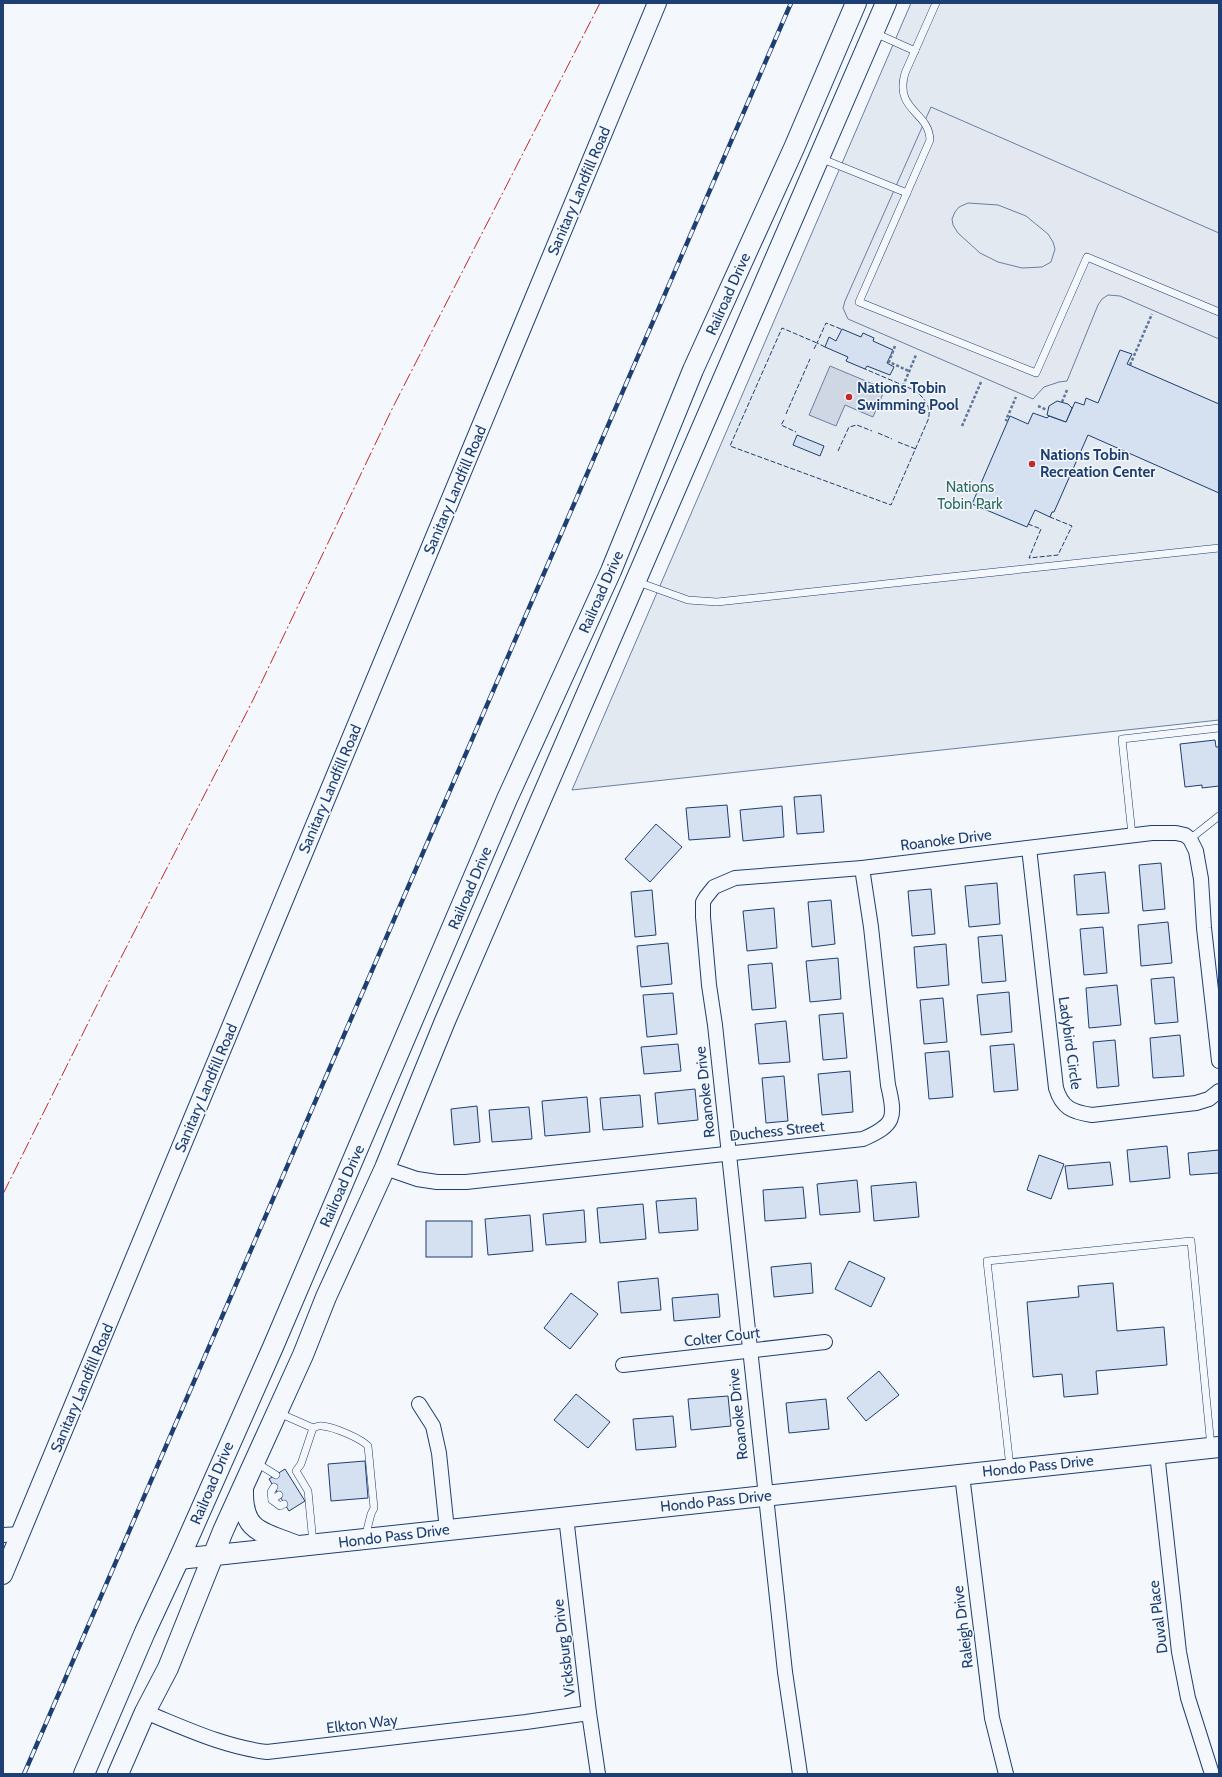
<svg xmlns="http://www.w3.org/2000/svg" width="1222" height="1777" font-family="Cabin,sans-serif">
<rect width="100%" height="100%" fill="#f4f7fb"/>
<polygon fill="#e3e9f0" stroke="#687fa3" points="911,3 1219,3 1219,720 572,790"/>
<path fill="#e3e8f0" stroke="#687fa3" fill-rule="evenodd" d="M931 107 1219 233V339L1120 296 1108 295 1102 299 1098 305 1067 381 1059 382 1044 387 1033 399 848 319 843 308 845 301ZM968 203 998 205 1026 216 1048 234 1053 242 1055 249 1051 262 1042 267 1022 268 998 262 980 253 958 233 953 225 952 219 955 212 959 207Z"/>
<polygon fill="#cfd7e4" stroke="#687fa3" points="830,366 885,389 873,417 845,405 836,426 809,415"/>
<g fill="#d5e0f0" stroke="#1d3f73">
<polygon points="842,329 861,337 863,333 874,338 873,341 893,350 887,363 894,367 890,375 867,366 865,369 846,361 848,357 825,347 829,337 836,341"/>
<polygon points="1120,350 1132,354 1127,364 1219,404 1219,493 1088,435 1054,512 1052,512 1050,517 1035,510 1027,527 972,504 1010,416 1028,424 1033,413 1047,418 1049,416 1066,422 1075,402 1084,405 1086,398 1098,403"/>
<polygon points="1057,401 1068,404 1072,408 1066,422 1047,415 1049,406"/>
<polygon points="797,435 824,446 820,456 793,445"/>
<polygon points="1215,740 1216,747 1219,747 1219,786 1202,788 1202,785 1185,787 1180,744"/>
<polygon points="821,795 824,832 797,834 794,797"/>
<polygon points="727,805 730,837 689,840 686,808"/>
<polygon points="782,806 784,837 743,841 740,810"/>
<polygon points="656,824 682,847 650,882 625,859"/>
<polygon points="1161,863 1165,909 1143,911 1139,865"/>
<polygon points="1105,872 1109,913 1077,915 1074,875"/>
<polygon points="997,883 1000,924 969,927 965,886"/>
<polygon points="931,889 935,934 912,936 908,891"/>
<polygon points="652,890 656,935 635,937 631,892"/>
<polygon points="831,900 835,944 812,947 808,902"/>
<polygon points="774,908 777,948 747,951 743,911"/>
<polygon points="1168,922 1172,963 1141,966 1138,925"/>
<polygon points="1103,927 1107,973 1084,975 1080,929"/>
<polygon points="1002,935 1006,981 982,983 978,937"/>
<polygon points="668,943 672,984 641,987 637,946"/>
<polygon points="946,944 949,985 917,988 914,947"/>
<polygon points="838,958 841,999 810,1002 806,961"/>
<polygon points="772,963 776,1008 752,1010 748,965"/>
<polygon points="1174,977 1178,1022 1155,1024 1151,979"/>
<polygon points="1117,985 1121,1025 1089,1028 1086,988"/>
<polygon points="1009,992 1012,1032 981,1035 977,995"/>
<polygon points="673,993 677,1034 647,1037 643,995"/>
<polygon points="943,998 947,1042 924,1044 920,1000"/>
<polygon points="843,1013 847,1058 823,1060 819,1015"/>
<polygon points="786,1021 790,1062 759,1064 755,1024"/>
<polygon points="1180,1035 1184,1076 1153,1078 1150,1038"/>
<polygon points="1115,1040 1119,1086 1097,1088 1093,1042"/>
<polygon points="678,1044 681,1071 644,1074 641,1047"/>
<polygon points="1014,1044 1018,1090 994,1092 990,1046"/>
<polygon points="949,1051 953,1097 929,1099 925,1053"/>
<polygon points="850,1071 853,1112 822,1115 818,1074"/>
<polygon points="784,1076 788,1121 766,1123 762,1078"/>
<polygon points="695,1089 698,1120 658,1124 655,1093"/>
<polygon points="640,1095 643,1127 603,1130 600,1098"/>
<polygon points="587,1097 590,1132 545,1136 542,1101"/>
<polygon points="477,1106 480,1142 454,1145 451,1109"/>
<polygon points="529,1107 532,1139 492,1142 489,1110"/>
<polygon points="1167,1146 1170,1178 1130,1182 1127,1150"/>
<polygon points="1219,1150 1219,1173 1190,1175 1188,1153"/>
<polygon points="1039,1155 1064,1164 1051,1199 1027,1190"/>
<polygon points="1110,1162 1113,1185 1068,1189 1065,1166"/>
<polygon points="857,1180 860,1212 820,1215 817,1184"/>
<polygon points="916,1182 919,1217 874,1221 871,1186"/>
<polygon points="803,1187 806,1218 765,1221 763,1190"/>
<polygon points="696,1198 698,1230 659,1233 656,1201"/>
<polygon points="643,1204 646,1239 600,1243 597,1208"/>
<polygon points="584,1210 586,1242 546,1245 543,1214"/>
<polygon points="530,1215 533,1251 488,1255 485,1219"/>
<rect x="426" y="1221" width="46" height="36"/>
<polygon points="849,1261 885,1278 871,1307 835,1289"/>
<polygon points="811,1263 813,1293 774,1297 771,1267"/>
<polygon points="658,1278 661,1310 621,1313 618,1282"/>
<polygon points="1113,1283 1117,1331 1164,1327 1167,1365 1096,1371 1098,1394 1064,1397 1062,1374 1033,1377 1027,1302 1079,1297 1078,1286"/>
<polygon points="571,1293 598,1314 570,1349 544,1328"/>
<polygon points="718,1294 720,1317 674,1321 672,1298"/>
<polygon points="879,1371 899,1395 866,1421 847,1398"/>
<polygon points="576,1394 610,1422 588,1448 554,1420"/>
<polygon points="728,1396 731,1426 691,1430 688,1399"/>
<polygon points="826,1399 829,1429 789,1433 786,1403"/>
<polygon points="673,1416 676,1447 636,1450 633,1419"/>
<polygon points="365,1461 368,1498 331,1501 328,1464"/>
<polygon points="285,1469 305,1501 289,1511 269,1479"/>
</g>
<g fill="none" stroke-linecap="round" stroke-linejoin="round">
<g stroke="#1d3f73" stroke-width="8">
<g id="service">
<path d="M936 3 905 73C894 111 929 111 930 140L859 302 1036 373 1087 257 1219 312"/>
<polyline points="875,33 915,51"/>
<polyline points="820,158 907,193"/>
<polyline points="638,582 688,600 717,602 1219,548"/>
<polyline points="1132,835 1122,739 1219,728"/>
<polyline points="1190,839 1219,816"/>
<polyline points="279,1413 313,1428"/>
<polyline points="255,1462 276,1475"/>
<polyline points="1010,1467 987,1261 1191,1241 1211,1447"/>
<polyline points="274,1487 271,1492 272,1500 280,1506 284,1504"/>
<polyline points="272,1500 279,1495"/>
<path d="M313 1543 308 1491 296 1471 301 1464 313 1428C316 1427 319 1425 322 1426 334 1427 360 1438 368 1446L374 1508 371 1514 365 1538"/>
</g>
</g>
<g stroke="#1d3f73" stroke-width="16">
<g id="minor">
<path d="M1029 848 1056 1088C1062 1108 1072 1112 1092 1115L1196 1103 1209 1099 1219 1091"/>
<path d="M385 1168 417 1179 437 1182H466L863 1139C895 1125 896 1118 888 1085L871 927 862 868"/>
<polyline points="623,1365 825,1342"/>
<polyline points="419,1404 433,1426 439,1453 447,1530"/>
<polyline points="1157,1453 1179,1652 1188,1698 1212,1774"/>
<polyline points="962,1475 992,1718 1006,1774"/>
<polyline points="566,1517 589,1713 598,1774"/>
<polyline points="3,1535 21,1534"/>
<path d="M145 1712C185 1728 224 1747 267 1752L526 1722 589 1713"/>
<polyline points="800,1774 785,1672 715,1025 709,985 703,917 703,902 706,897 714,887 735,878 862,868 1152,833 1176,833 1185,835 1190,839 1196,851 1201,879 1204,928 1219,1061"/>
</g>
</g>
<g stroke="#1d3f73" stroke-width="20">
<polyline id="tertiary" points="3,1575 657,3"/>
</g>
<g stroke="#1d3f73" stroke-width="22">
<g id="secondary">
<path d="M243 1490C242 1533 263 1532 297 1546"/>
<polyline points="179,1559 1219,1447"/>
<polyline points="84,1774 145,1632 179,1559 273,1347 507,799 611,571 693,370 794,148 856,3"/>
<polyline points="118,1774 145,1712 168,1668 223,1531 303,1355 326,1297 385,1168 445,1021 886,3"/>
</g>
</g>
<g stroke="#5e769c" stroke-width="2.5" stroke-dasharray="3 2" stroke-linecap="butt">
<polyline points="895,346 889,362 909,371"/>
<polyline points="1130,365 1152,314"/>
<polyline points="903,386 916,355"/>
<polyline points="1062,402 1067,390"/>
<polyline points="1038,406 1047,410"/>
<polyline points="1008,421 1006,420 1016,397"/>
<polyline points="962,426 981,382"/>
</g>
<use href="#service" stroke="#f4f7fb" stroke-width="7"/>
<use href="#minor" stroke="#f4f7fb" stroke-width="14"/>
<use href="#tertiary" stroke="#f4f7fb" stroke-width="18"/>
<use href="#secondary" stroke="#f4f7fb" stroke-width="20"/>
<g stroke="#1d3f73" stroke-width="4.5">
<polyline id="rail" points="24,1774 791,3"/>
</g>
<use href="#rail" stroke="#f4f7fb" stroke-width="3" stroke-dasharray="9" stroke-linecap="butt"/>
<g stroke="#1d3f73" stroke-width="1" stroke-dasharray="5 2" stroke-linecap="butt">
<polyline points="825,347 817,343 826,323 841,329"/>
<path d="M814 349 817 343 782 328 730 446 891 505 928 420C932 407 925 398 914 390L865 369"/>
<polyline points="786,414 810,359"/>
<polyline points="784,420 781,425 796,432"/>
<polyline points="878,433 892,439"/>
<polyline points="898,442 916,449"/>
<polyline points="838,451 849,427 857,425 872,431"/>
<polyline points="1028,524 1041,529 1029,558 1058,555 1072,526 1050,517"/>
</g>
<polyline stroke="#c62828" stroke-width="1" stroke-dasharray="14 3 2 3" stroke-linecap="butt" points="3,1194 107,985 253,700 391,411 600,3"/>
</g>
<g fill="#c62828" stroke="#f4f7fb" stroke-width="1.5">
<circle cx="849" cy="397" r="4"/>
<circle cx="1032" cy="464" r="4"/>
</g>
<g text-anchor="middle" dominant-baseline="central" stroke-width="3" stroke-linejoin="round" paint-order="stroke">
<g font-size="15" fill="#1d3f73" stroke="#f4f7fb">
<text transform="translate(579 191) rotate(-67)">Sanitary Landfill Road</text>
<text transform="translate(728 294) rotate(-66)">Railroad Drive</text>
<text transform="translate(455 490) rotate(-67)">Sanitary Landfill Road</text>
<text transform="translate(601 592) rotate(-66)">Railroad Drive</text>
<text transform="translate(330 789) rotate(-67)">Sanitary Landfill Road</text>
<text transform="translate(946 840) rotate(-7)">Roanoke Drive</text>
<text transform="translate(470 888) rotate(-67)">Railroad Drive</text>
<text transform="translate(1070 1043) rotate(82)">Ladybird Circle</text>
<text transform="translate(206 1088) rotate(-67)">Sanitary Landfill Road</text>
<text transform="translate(705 1092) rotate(-96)">Roanoke Drive</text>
<text transform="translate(777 1131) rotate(-6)">Duchess Street</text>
<text transform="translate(342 1186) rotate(-66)">Railroad Drive</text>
<text transform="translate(722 1337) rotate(-7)">Colter Court</text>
<text transform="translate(82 1388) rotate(-67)">Sanitary Landfill Road</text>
<text transform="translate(738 1414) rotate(-96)">Roanoke Drive</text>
<text transform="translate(1038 1466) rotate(-6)">Hondo Pass Drive</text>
<text transform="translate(212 1483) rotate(-67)">Railroad Drive</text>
<text transform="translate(716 1501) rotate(-6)">Hondo Pass Drive</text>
<text transform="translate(394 1536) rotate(-7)">Hondo Pass Drive</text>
<text transform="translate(1158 1617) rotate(-97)">Duval Place</text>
<text transform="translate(963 1627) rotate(-97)">Raleigh Drive</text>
<text transform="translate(564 1648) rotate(-97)">Vicksburg Drive</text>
<text transform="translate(362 1724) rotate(-7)">Elkton Way</text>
</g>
<g font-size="15" font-weight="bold" fill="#1d3f73" stroke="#f4f7fb" text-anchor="start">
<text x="857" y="388">Nations Tobin<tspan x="857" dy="17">Swimming Pool</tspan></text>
<text x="1040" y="455">Nations Tobin<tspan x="1040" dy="17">Recreation Center</tspan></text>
</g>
<g font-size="15" fill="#2c6c60" stroke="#f4f7fb">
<text x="970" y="487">Nations<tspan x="970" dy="17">Tobin Park</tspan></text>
</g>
</g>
<rect width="1222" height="1777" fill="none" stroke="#1d3f73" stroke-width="8"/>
</svg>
